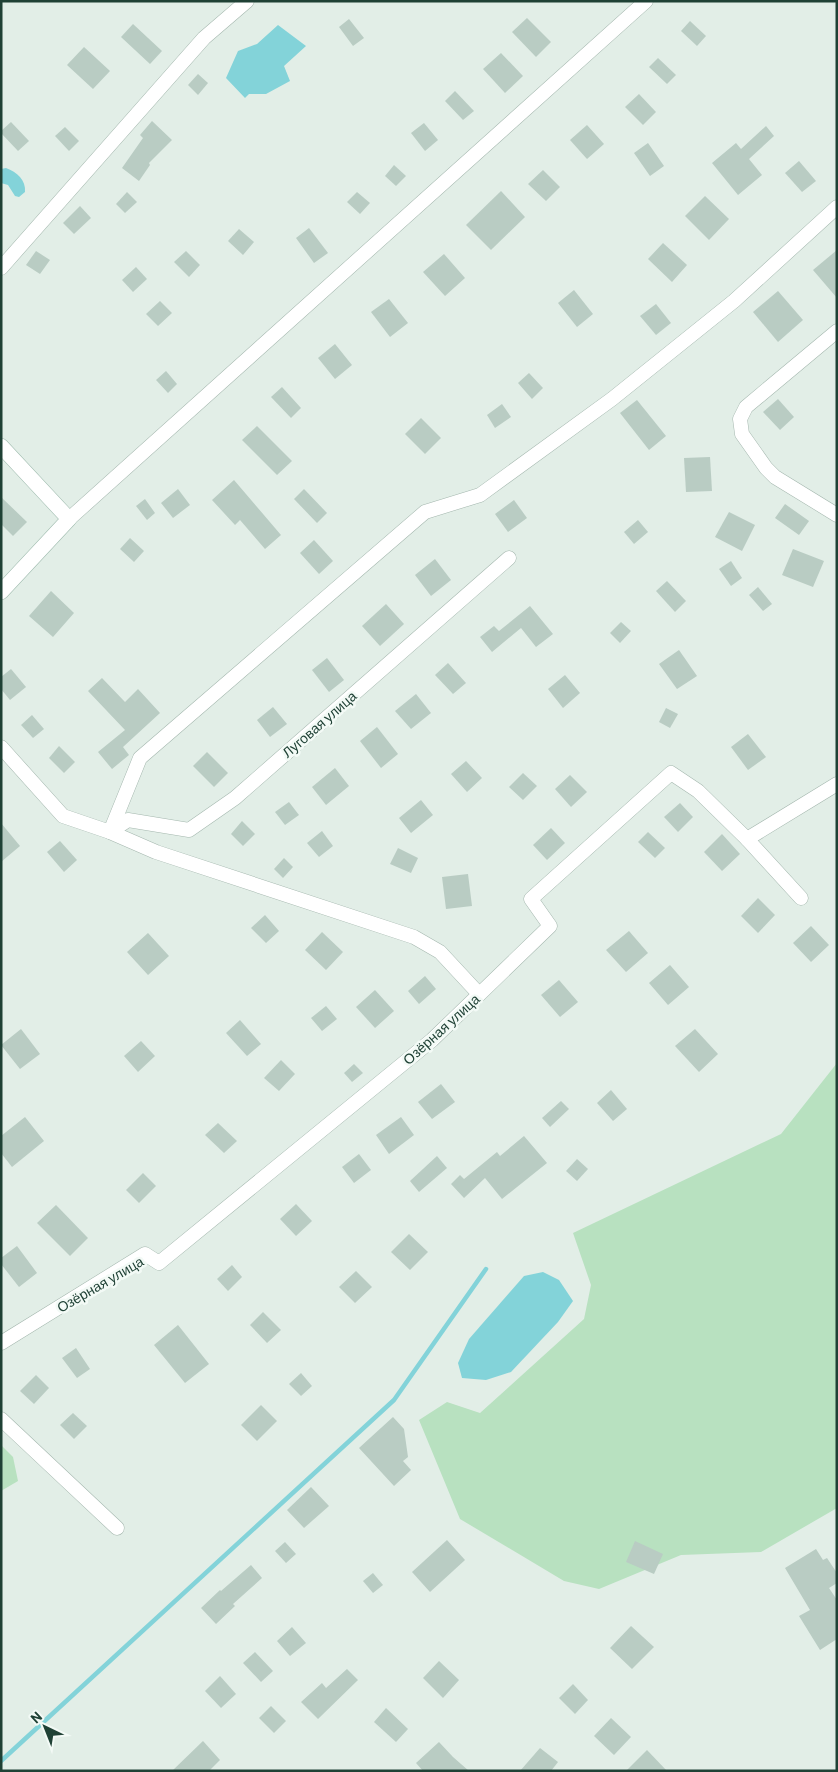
<svg xmlns="http://www.w3.org/2000/svg" width="838" height="1772" font-family="Barlow,sans-serif">
<rect width="100%" height="100%" fill="#e2eee7"/>
<g fill="#b8e1c0">
<polygon points="837,1063 837,1508 761,1552 681,1555 599,1589 564,1581 460,1519 419,1420 447,1402 480,1413 584,1319 591,1285 573,1233 781,1134"/>
<polygon points="1,1445 13,1457 18,1481 1,1491"/>
</g>
<g fill="#83d3d9">
<polygon points="278,25 306,46 284,66 290,81 266,94 249,94 245,98 226,78 238,51 257,44"/>
<path d="M6 168C17 172 26 180 25 192L19 197 15 196 8 185 1 183V169Z"/>
<polygon points="543,1272 559,1280 573,1301 558,1322 511,1372 486,1380 462,1378 458,1363 469,1339 524,1276"/>
</g>
<g fill="none" stroke-linecap="round" stroke-linejoin="round">
<polyline stroke="#83d3d9" stroke-width="4.5" points="1,1761 394,1400 486,1269"/>
</g>
<g fill="#b9ccc3">
<polygon points="527,18 551,42 536,57 512,32"/>
<polygon points="349,19 364,38 353,46 339,27"/>
<polygon points="690,21 706,36 697,46 681,31"/>
<polygon points="133,24 162,51 150,64 121,37"/>
<polygon points="84,47 110,71 93,89 67,65"/>
<polygon points="501,53 523,76 505,93 483,69"/>
<polygon points="658,58 676,75 667,84 649,67"/>
<polygon points="198,74 208,83 198,95 188,85"/>
<polygon points="455,91 474,111 463,120 445,101"/>
<polygon points="639,94 656,112 643,125 625,107"/>
<polygon points="152,121 172,140 149,163 150,165 139,181 122,168 143,138 140,135"/>
<polygon points="11,122 29,141 18,151 1,133 1,131"/>
<polygon points="424,123 438,140 425,151 411,133"/>
<polygon points="587,125 604,144 587,159 570,140"/>
<polygon points="766,126 774,136 749,159 762,175 738,195 712,163 736,143 741,149"/>
<polygon points="65,127 79,141 69,151 55,136"/>
<polygon points="648,143 664,166 650,176 634,153"/>
<polygon points="799,161 816,181 802,192 785,173"/>
<polygon points="394,165 406,176 396,186 385,176"/>
<polygon points="543,170 560,187 546,201 528,184"/>
<polygon points="501,191 525,217 491,250 466,225"/>
<polygon points="127,192 137,202 125,213 116,204"/>
<polygon points="357,192 370,203 360,214 347,202"/>
<polygon points="705,196 729,219 709,240 685,216"/>
<polygon points="80,206 91,218 74,234 63,223"/>
<polygon points="309,228 328,253 314,263 296,238"/>
<polygon points="239,229 254,242 243,255 228,241"/>
<polygon points="663,243 687,265 672,282 648,259"/>
<polygon points="837,250 837,298 813,270"/>
<polygon points="36,251 50,260 40,274 26,265"/>
<polygon points="186,251 200,265 189,277 174,262"/>
<polygon points="444,254 465,278 445,296 423,272"/>
<polygon points="136,267 147,279 133,292 122,280"/>
<polygon points="574,290 593,314 577,327 558,303"/>
<polygon points="778,291 803,320 778,342 753,312"/>
<polygon points="389,299 408,323 390,337 371,312"/>
<polygon points="160,301 172,313 158,326 146,314"/>
<polygon points="656,304 671,323 656,335 640,316"/>
<polygon points="335,344 352,365 335,379 318,358"/>
<polygon points="166,371 177,384 168,393 156,380"/>
<polygon points="529,373 543,388 532,399 518,383"/>
<polygon points="282,387 301,408 291,418 271,397"/>
<polygon points="778,399 794,417 780,430 763,412"/>
<polygon points="637,400 666,436 649,450 620,413"/>
<polygon points="502,404 511,417 495,428 487,415"/>
<polygon points="421,418 441,438 425,454 405,434"/>
<polygon points="257,426 292,461 277,475 242,440"/>
<polygon points="710,457 712,491 686,492 684,458"/>
<polygon points="234,480 281,535 265,549 240,520 235,525 212,500"/>
<polygon points="178,489 190,505 173,518 161,503"/>
<polygon points="304,489 327,513 317,523 294,499"/>
<polygon points="1,497 27,522 13,536 1,524"/>
<polygon points="145,499 155,513 147,520 136,506"/>
<polygon points="514,500 527,518 508,532 495,514"/>
<polygon points="785,504 809,521 799,535 775,518"/>
<polygon points="729,512 755,525 742,551 715,537"/>
<polygon points="638,520 648,532 634,544 624,532"/>
<polygon points="130,538 144,551 134,562 120,549"/>
<polygon points="314,540 333,561 319,574 300,553"/>
<polygon points="793,549 824,561 813,587 782,575"/>
<polygon points="435,559 451,580 431,596 415,575"/>
<polygon points="731,561 742,578 731,586 719,569"/>
<polygon points="667,581 686,601 675,612 656,591"/>
<polygon points="758,587 772,604 763,611 749,595"/>
<polygon points="51,591 74,613 53,637 29,616"/>
<polygon points="386,604 404,624 380,646 362,626"/>
<polygon points="530,606 553,634 536,647 521,628 492,652 480,637 494,626 499,631"/>
<polygon points="621,622 631,631 620,643 610,633"/>
<polygon points="679,650 697,676 677,689 659,664"/>
<polygon points="327,658 344,680 329,692 312,670"/>
<polygon points="448,663 466,683 453,694 435,675"/>
<polygon points="11,669 26,687 10,700 1,689 1,677"/>
<polygon points="565,675 580,693 563,708 548,689"/>
<polygon points="102,678 125,702 138,689 160,713 123,747 129,755 112,769 98,752 125,730 88,691"/>
<polygon points="416,694 431,713 411,729 395,711"/>
<polygon points="273,707 287,724 270,737 257,720"/>
<polygon points="666,708 678,714 670,728 659,722"/>
<polygon points="32,715 44,729 33,738 21,725"/>
<polygon points="377,727 398,754 381,768 360,741"/>
<polygon points="748,734 766,757 748,770 731,747"/>
<polygon points="59,746 75,762 64,773 49,758"/>
<polygon points="207,752 228,773 214,787 193,766"/>
<polygon points="466,761 482,778 467,792 451,774"/>
<polygon points="335,768 349,786 326,805 312,787"/>
<polygon points="523,773 537,786 523,800 509,787"/>
<polygon points="570,775 587,792 571,807 555,789"/>
<polygon points="421,800 433,815 411,833 399,818"/>
<polygon points="289,802 299,815 285,825 275,812"/>
<polygon points="680,803 693,817 678,832 664,817"/>
<polygon points="242,821 255,834 243,846 231,834"/>
<polygon points="1,823 20,846 1,862"/>
<polygon points="551,828 565,843 547,860 533,845"/>
<polygon points="322,831 333,846 319,857 307,843"/>
<polygon points="648,832 665,848 655,858 638,842"/>
<polygon points="722,834 740,854 722,871 704,852"/>
<polygon points="60,841 77,860 64,872 47,852"/>
<polygon points="398,848 418,858 411,873 390,864"/>
<polygon points="284,858 293,867 283,878 274,869"/>
<polygon points="468,874 472,906 446,909 442,877"/>
<polygon points="758,898 775,915 758,933 741,916"/>
<polygon points="265,915 279,931 266,943 251,928"/>
<polygon points="811,926 829,945 811,962 793,943"/>
<polygon points="629,931 648,953 626,972 606,950"/>
<polygon points="322,932 343,952 326,970 305,950"/>
<polygon points="148,933 169,956 148,975 127,952"/>
<polygon points="670,965 689,987 668,1005 649,983"/>
<polygon points="425,976 436,989 419,1004 408,991"/>
<polygon points="559,980 578,1002 560,1017 541,995"/>
<polygon points="375,990 394,1011 375,1028 356,1007"/>
<polygon points="326,1006 337,1019 322,1031 311,1018"/>
<polygon points="240,1020 261,1044 247,1056 226,1033"/>
<polygon points="21,1029 40,1054 20,1069 1,1045"/>
<polygon points="695,1029 718,1054 699,1072 675,1046"/>
<polygon points="141,1041 155,1056 138,1072 124,1056"/>
<polygon points="281,1060 295,1074 279,1091 264,1078"/>
<polygon points="354,1064 363,1073 352,1082 344,1073"/>
<polygon points="441,1084 455,1102 432,1119 418,1102"/>
<polygon points="611,1090 627,1109 613,1121 597,1103"/>
<polygon points="561,1101 569,1109 550,1127 542,1118"/>
<polygon points="25,1117 44,1141 12,1167 1,1153 1,1136"/>
<polygon points="401,1117 414,1135 389,1154 376,1135"/>
<polygon points="218,1123 237,1141 224,1153 205,1135"/>
<polygon points="524,1136 547,1163 502,1199 485,1178 464,1198 451,1184 460,1175 464,1179 497,1152 500,1156"/>
<polygon points="359,1154 371,1170 354,1183 342,1167"/>
<polygon points="437,1156 447,1168 419,1192 410,1181"/>
<polygon points="577,1159 588,1169 577,1181 566,1171"/>
<polygon points="143,1173 156,1186 139,1203 126,1190"/>
<polygon points="296,1204 312,1221 296,1236 280,1219"/>
<polygon points="56,1205 88,1238 70,1256 37,1223"/>
<polygon points="409,1234 428,1252 410,1270 391,1252"/>
<polygon points="17,1246 37,1273 19,1287 1,1264 1,1258"/>
<polygon points="232,1265 242,1277 228,1291 217,1279"/>
<polygon points="356,1271 372,1287 355,1303 339,1287"/>
<polygon points="263,1312 281,1330 267,1343 250,1325"/>
<polygon points="178,1325 209,1364 185,1383 154,1345"/>
<polygon points="76,1348 90,1369 77,1378 62,1358"/>
<polygon points="301,1373 312,1386 301,1396 289,1384"/>
<polygon points="36,1375 49,1388 34,1404 20,1391"/>
<polygon points="261,1405 277,1421 257,1441 241,1425"/>
<polygon points="73,1413 87,1426 74,1439 60,1425"/>
<polygon points="393,1417 404,1429 408,1457 403,1461 411,1470 394,1486 359,1448"/>
<polygon points="311,1487 329,1506 304,1528 287,1510"/>
<polygon points="447,1540 465,1560 430,1592 412,1572"/>
<polygon points="635,1541 663,1554 654,1574 626,1562"/>
<polygon points="285,1542 296,1554 286,1563 275,1551"/>
<polygon points="816,1549 823,1560 827,1558 837,1573 837,1583 829,1588 837,1600 837,1639 820,1650 799,1616 810,1610 785,1568"/>
<polygon points="251,1565 262,1578 233,1604 235,1606 216,1624 201,1608 220,1590 221,1591"/>
<polygon points="373,1573 383,1585 373,1593 363,1581"/>
<polygon points="631,1626 654,1647 632,1669 610,1648"/>
<polygon points="292,1627 306,1643 290,1656 277,1641"/>
<polygon points="255,1652 273,1671 261,1682 243,1663"/>
<polygon points="439,1661 459,1680 443,1698 423,1678"/>
<polygon points="347,1669 358,1680 318,1719 301,1702 322,1683 326,1688"/>
<polygon points="220,1676 236,1694 221,1708 205,1691"/>
<polygon points="573,1684 588,1700 575,1714 559,1698"/>
<polygon points="271,1706 286,1721 274,1733 259,1718"/>
<polygon points="386,1708 408,1729 396,1742 374,1722"/>
<polygon points="611,1718 631,1737 614,1755 594,1736"/>
<polygon points="203,1741 220,1760 209,1771 172,1771"/>
<polygon points="439,1742 453,1757 469,1771 423,1771 416,1763"/>
<polygon points="540,1748 558,1762 551,1771 520,1771"/>
<polygon points="647,1750 667,1771 626,1771"/>
</g>
<g fill="none" stroke-linecap="round" stroke-linejoin="round">
<g stroke="#a4b7ae" stroke-width="15">
<g id="street">
<polyline points="1,268 204,38 247,1"/>
<polyline points="837,331 746,407 740,419 742,434 766,468 775,477 837,515"/>
<polyline points="69,519 646,1"/>
<polyline points="1,747 63,816 110,832 128,820 189,830 235,798 509,558"/>
<polyline points="747,839 837,784"/>
<polyline points="479,994 440,952 414,937 156,852 110,832 140,758 425,512 480,495 612,399 734,301 837,207"/>
<polyline points="1,1343 145,1254 159,1263 432,1040 550,926 531,899 671,773 698,791 747,839 801,898"/>
<polyline points="1,1419 117,1528"/>
</g>
</g>
<g stroke="#9fbbae" stroke-width="16">
<polyline id="secondary" points="1,446 69,519 1,592"/>
</g>
<use href="#street" stroke="#fff" stroke-width="14"/>
<use href="#secondary" stroke="#fff" stroke-width="15"/>
</g>
<g text-anchor="middle" dominant-baseline="central" stroke-width="5" stroke-linejoin="round" paint-order="stroke">
<g font-size="14" fill="#1f4135" stroke="#f3faf6">
<text transform="translate(319 724) rotate(-41)">Луговая улица</text>
<text transform="translate(441 1029) rotate(-42)">Озёрная улица</text>
<text transform="translate(100 1284) rotate(-30)">Озёрная улица</text>
</g>
</g>
<rect width="838" height="1772" fill="none" stroke="#1f4135" stroke-width="5"/>
<g transform="translate(45 1727) rotate(317)" stroke="#f3faf6" stroke-width="4" paint-order="stroke">
<path d="M0-4L9 19L0 12L-9 19Z" fill="#1f4135"/>
<text y="-8" font-size="14" font-weight="bold" text-anchor="middle" fill="#1f4135">N</text>
</g>
</svg>
